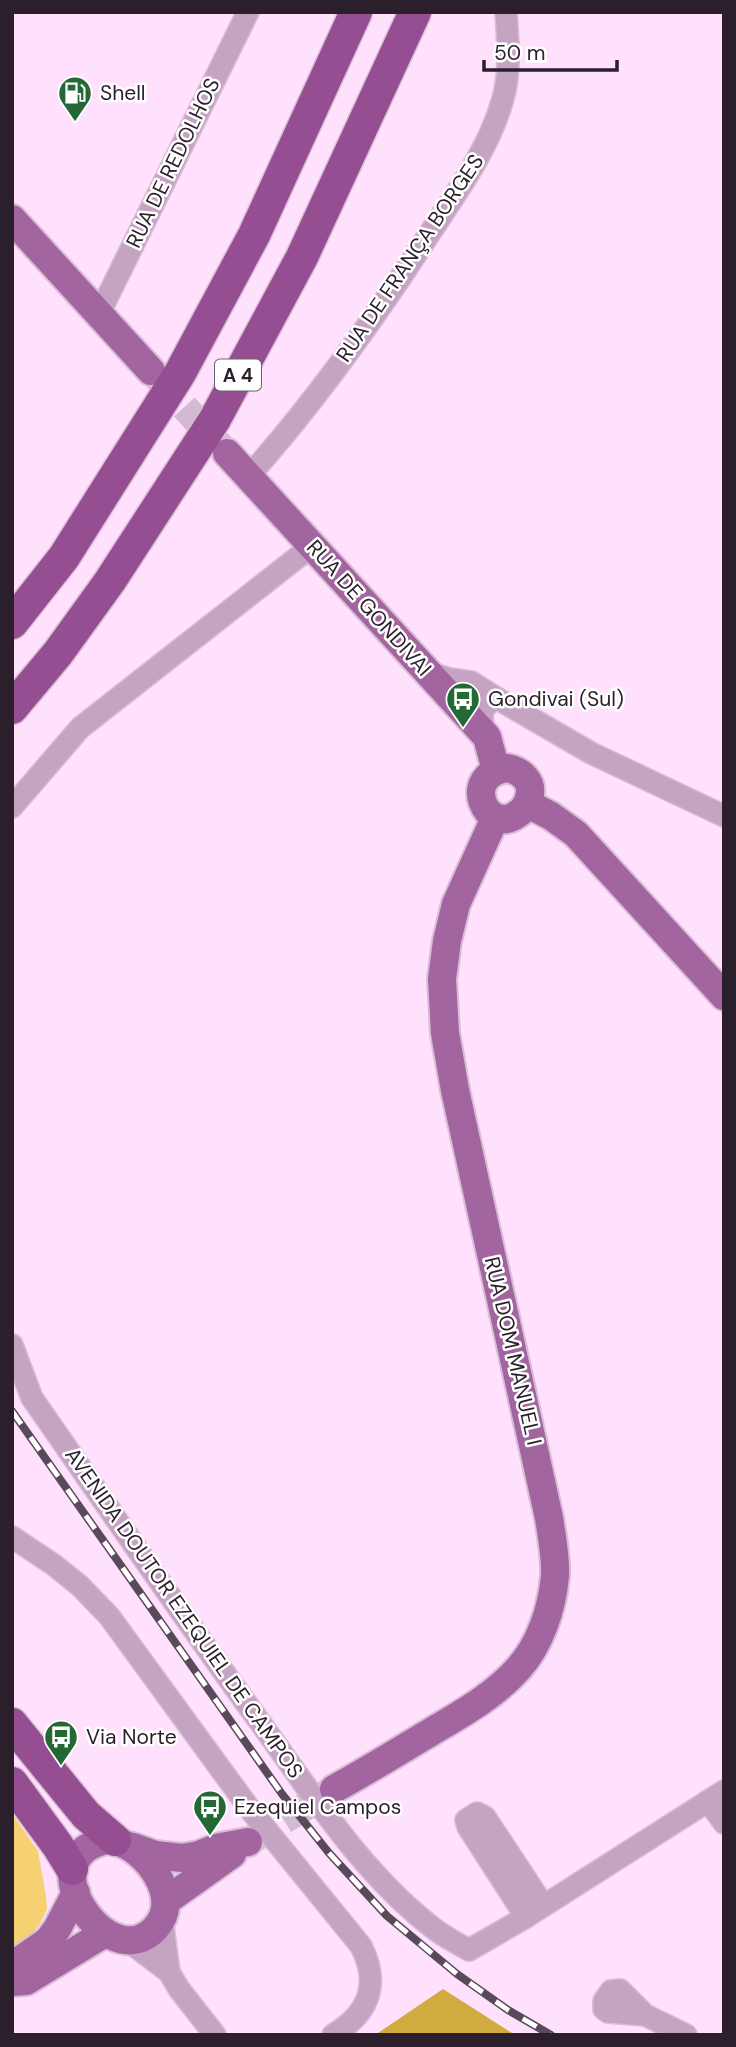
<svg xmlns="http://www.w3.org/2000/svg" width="736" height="2047" font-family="'DM Sans',sans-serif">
<rect width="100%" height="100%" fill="#ffe0fd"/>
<polygon fill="#f6d172" points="12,1814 38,1851 46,1896 47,1909 40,1924 31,1935 12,1949"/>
<polygon fill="#d1aa40" points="443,1989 515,2035 375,2035"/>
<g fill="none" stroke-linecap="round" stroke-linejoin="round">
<g stroke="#d4b9d3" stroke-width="28" stroke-dasharray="28 14" stroke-linecap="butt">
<polyline points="156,376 221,447"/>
<polyline points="248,1842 334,1789"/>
</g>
<g stroke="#d9bdd7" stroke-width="24">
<g id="minor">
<polyline points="99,314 248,12"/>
<path d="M248 477C316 401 375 318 430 233 457 192 488 150 502 102 511 73 508 43 506 12"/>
<polyline points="426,671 449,679 471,682 498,699"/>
<path d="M487 736C480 720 478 704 498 699L591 753 724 816"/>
<polyline points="12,807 80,728 312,546"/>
<path d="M12 1345 32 1398C108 1507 183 1617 262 1725 314 1797 365 1877 437 1931 447 1938 458 1944 469 1950L526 1917 724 1791"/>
<path d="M12 1537 54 1565 80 1586 109 1616 252 1812 361 1946C381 1985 368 2014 333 2035"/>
<polyline points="708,1801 724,1823"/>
<polyline points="526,1917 468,1827 466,1820 477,1813 485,1817 543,1905"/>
<polyline points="162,1919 169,1972 179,1989 215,2035"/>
<polyline points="128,1941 169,1972"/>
<polyline points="645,2015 608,2012 604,2009 604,2001 611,1991 620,1990 645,2015 686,2035"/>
</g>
</g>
<g stroke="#d9bdd7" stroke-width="32">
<g id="major">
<polyline points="12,219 151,371"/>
<polyline points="227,453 487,737 496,770"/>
<path d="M507 768C522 771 534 782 529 798 527 806 523 811 516 815 487 835 459 776 507 768Z"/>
<polyline points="528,804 551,816 576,834 724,996"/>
<path d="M334 1789C367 1771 399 1751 431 1732 461 1714 494 1696 518 1669 540 1645 552 1609 555 1576 556 1557 552 1537 549 1518L455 1090 445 1033 442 979 447 941 456 904 495 818"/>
<path d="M108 1840C140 1841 180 1891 160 1922 117 1988 20 1856 108 1840Z"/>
<polyline points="133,1847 155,1855 182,1858 199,1855 216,1848 248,1842"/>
<polyline points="166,1901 232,1854"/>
<polyline points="12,1968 16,1963 48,1941 57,1929 76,1893"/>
<polyline points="12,1982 26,1981 105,1933"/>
</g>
</g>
<g stroke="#d9bdd7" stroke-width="35">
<g id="highway">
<polyline points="12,623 64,557 180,373 254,235 356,12"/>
<polyline points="12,708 58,653 110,581 215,419 302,257 415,12"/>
<polyline points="12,1724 86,1815 115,1840"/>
<polyline points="12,1783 58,1846 72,1869"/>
</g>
</g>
<use href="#minor" stroke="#c5a3c3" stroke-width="21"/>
<use href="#major" stroke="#a2659f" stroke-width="28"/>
<use href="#highway" stroke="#944e91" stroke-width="32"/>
<g stroke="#594a59" stroke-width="8">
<polyline id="rail" points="12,1411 282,1794 329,1853 387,1916 457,1974 508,2010 551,2035"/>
</g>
<use href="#rail" stroke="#fff" stroke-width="5" stroke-dasharray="16" stroke-linecap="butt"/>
</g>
<defs>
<g id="fuel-pin" transform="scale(1.75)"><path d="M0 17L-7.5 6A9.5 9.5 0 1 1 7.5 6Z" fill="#246935" stroke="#fff"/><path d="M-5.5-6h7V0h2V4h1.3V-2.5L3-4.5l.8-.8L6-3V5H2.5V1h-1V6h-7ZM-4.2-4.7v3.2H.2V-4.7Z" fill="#fff"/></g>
<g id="bus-pin" transform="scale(1.75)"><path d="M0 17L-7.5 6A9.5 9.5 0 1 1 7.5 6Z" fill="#246935" stroke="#fff"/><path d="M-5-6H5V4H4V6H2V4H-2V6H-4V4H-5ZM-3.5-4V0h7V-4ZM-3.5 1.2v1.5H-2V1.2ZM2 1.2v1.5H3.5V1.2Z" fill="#fff"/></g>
</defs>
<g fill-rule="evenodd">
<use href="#fuel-pin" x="75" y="93"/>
<use href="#bus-pin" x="463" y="699"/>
<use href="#bus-pin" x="61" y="1737"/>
<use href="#bus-pin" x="210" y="1807"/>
</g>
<g text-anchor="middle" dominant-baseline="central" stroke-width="5" stroke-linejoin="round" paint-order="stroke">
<rect fill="#fff" stroke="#6a626a" stroke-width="2" x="215" y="359.5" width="46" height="31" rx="5"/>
<g font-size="19" font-weight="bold" fill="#2a1f2a">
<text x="238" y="375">A 4</text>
</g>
<g font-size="21" fill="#2a1f2a" stroke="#fff" text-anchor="start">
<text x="100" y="93">Shell</text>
<text x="488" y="699">Gondivai (Sul)</text>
<text x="86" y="1737">Via Norte</text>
<text x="234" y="1807">Ezequiel Campos</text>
</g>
<g font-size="21" fill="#2a1f2a" stroke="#fff">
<text transform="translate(173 163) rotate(-64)">RUA DE REDOLHOS</text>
<text transform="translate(410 258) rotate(-56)">RUA DE FRANÇA BORGES</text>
<text transform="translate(369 608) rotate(48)">RUA DE GONDIVAI</text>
<text transform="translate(513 1351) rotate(77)">RUA DOM MANUEL I</text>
<text transform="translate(184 1613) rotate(55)">AVENIDA DOUTOR EZEQUIEL DE CAMPOS</text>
</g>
</g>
<rect width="736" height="2047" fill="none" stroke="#2a1f2a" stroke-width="28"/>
<path d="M484 60v10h133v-10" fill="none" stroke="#2a1f2a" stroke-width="3.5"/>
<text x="494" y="60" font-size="21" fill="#2a1f2a" stroke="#ffffff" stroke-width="5" paint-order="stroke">50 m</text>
</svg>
